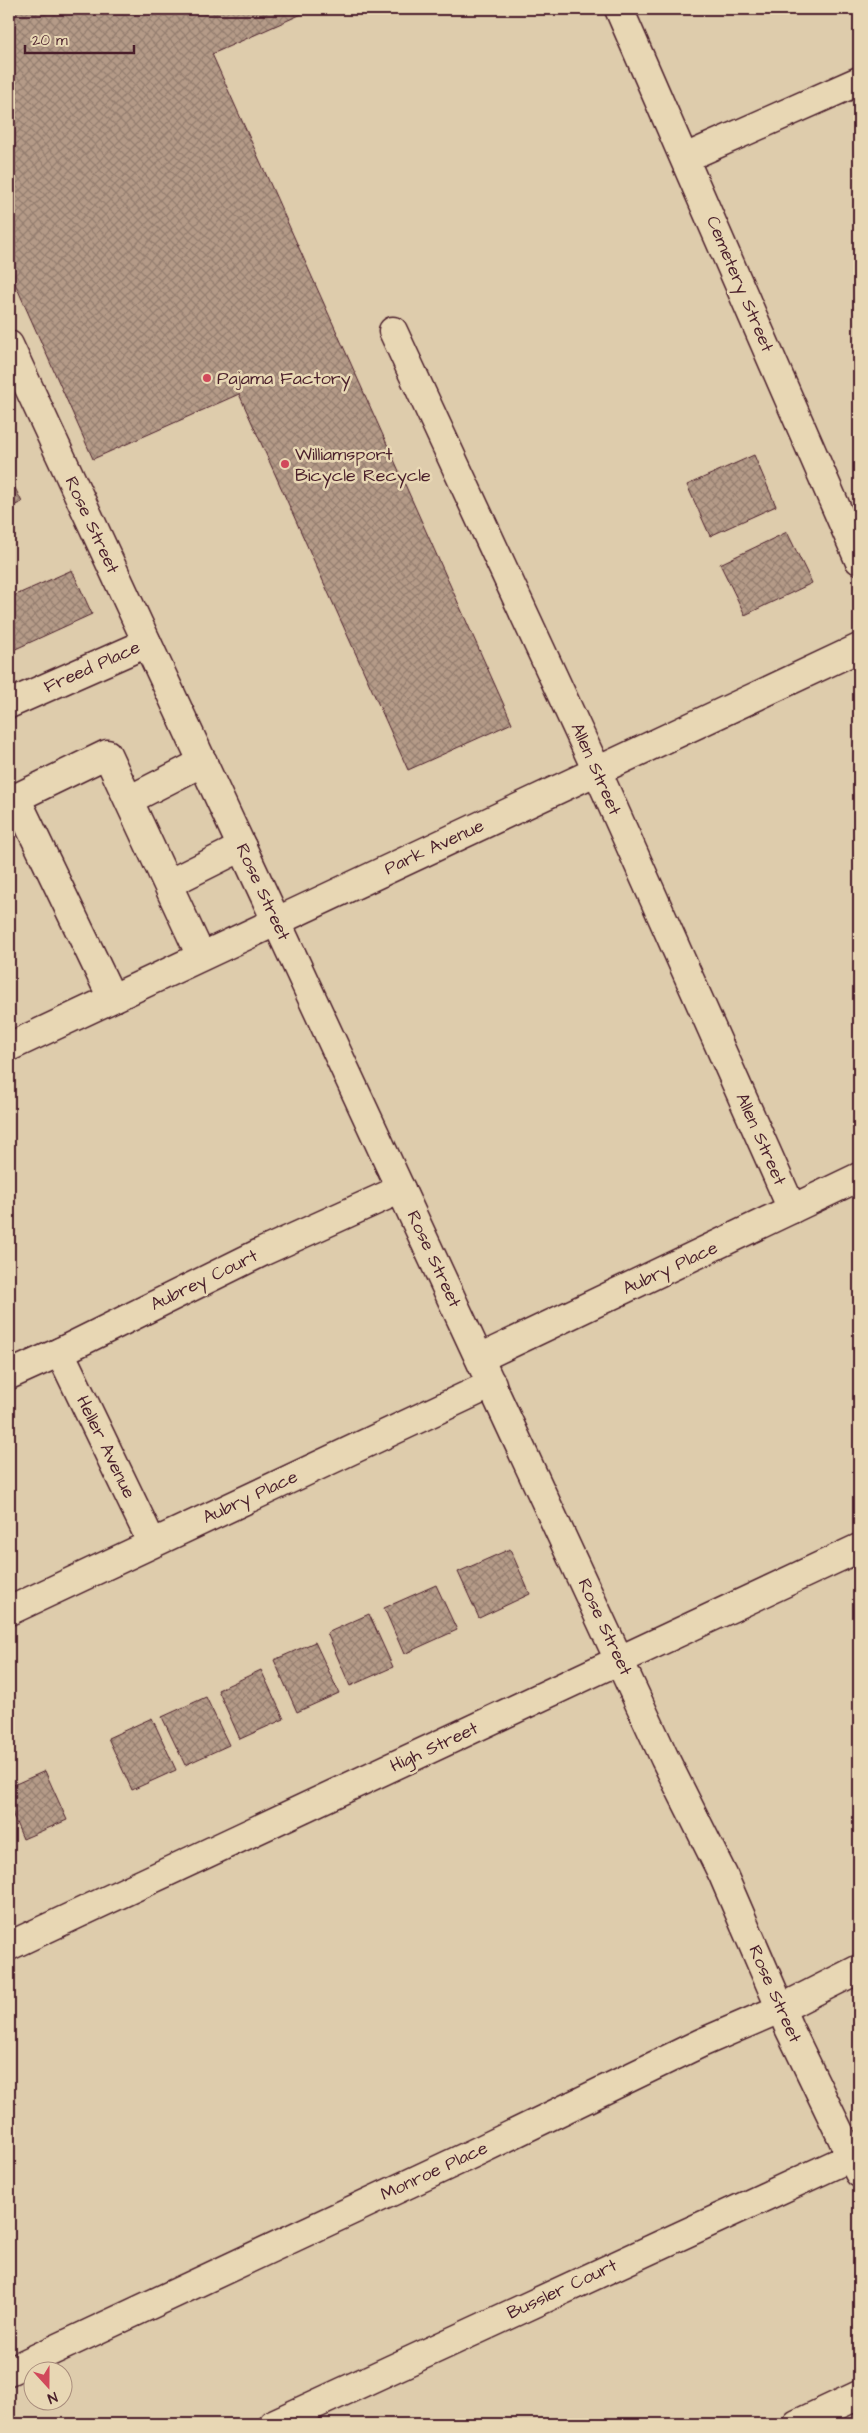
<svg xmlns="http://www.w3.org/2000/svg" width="868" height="2433" font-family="'Architects Daughter',sans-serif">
<defs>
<pattern id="building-cross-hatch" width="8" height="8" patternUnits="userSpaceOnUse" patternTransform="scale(1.25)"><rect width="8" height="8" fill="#b59b88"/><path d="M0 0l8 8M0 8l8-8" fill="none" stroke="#957e6f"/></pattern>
</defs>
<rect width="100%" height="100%" fill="#deccac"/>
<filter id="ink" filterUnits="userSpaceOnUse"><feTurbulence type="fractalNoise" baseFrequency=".02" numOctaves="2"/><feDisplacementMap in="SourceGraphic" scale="10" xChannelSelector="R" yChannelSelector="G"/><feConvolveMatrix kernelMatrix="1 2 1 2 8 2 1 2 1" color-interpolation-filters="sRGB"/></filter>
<g filter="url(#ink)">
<g fill="url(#building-cross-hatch)" stroke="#4a1f2b">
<polygon points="9,9 313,9 212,54 512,723 408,770 239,394 93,459 9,270"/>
<polygon points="754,455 776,506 710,536 687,485"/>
<polygon points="9,476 22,502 9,508"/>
<polygon points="787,532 812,583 745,615 720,564"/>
<polygon points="72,570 92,614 9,652 9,598"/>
<polygon points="510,1549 530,1594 479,1618 458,1572"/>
<polygon points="436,1585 457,1630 404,1654 384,1608"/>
<polygon points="369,1614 393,1667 350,1686 327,1633"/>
<polygon points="315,1642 339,1693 297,1712 274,1660"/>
<polygon points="261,1670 284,1719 240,1739 218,1690"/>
<polygon points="206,1697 229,1745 185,1765 162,1717"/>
<polygon points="152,1718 176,1770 132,1790 108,1738"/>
<polygon points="45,1771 67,1820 23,1839 9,1806 9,1787"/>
</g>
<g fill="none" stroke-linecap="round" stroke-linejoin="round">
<g stroke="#4a1f2b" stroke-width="31">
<g id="minor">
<polyline points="619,9 859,560"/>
<polyline points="685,158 859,81"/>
<polyline points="393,331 597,771 792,1209"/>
<polyline points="9,345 665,1759 723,1875 789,2028 859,2173"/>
<polyline points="9,704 147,643"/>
<polyline points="129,800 203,762"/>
<polyline points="168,884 242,847"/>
<polyline points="112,998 16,798 107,754 201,956"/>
<polyline points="9,1047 859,648"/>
<polyline points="60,1352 152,1543"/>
<polyline points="480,1358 859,1177"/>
<polyline points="9,1375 60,1352 262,1252 401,1189"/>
<polyline points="9,1611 492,1384"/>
<polyline points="9,2371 472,2154 701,2043 782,2008 859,1969"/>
<polyline points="273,2424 851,2157"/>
<polyline points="797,2424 859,2395"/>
</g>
</g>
<g stroke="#4a1f2b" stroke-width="31">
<polyline id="major" points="9,1946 859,1548"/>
</g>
<use href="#minor" stroke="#e8d7b4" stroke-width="28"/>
<use href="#major" stroke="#e8d7b4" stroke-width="28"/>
</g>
</g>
<g fill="#d1495b" stroke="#e8d7b4" stroke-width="2">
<circle cx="207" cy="378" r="5"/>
<circle cx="285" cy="464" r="5"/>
</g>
<g text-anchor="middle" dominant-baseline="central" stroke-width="5" stroke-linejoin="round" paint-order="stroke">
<g font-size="18" fill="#4a1f2b" stroke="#e8d7b4">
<text transform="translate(740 284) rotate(67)">Cemetery Street</text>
<text transform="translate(92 525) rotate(65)">Rose Street</text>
<text transform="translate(92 667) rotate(-24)">Freed Place</text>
<text transform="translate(596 769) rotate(66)">Allen Street</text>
<text transform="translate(434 847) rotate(-25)">Park Avenue</text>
<text transform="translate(263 892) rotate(65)">Rose Street</text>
<text transform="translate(761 1139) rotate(66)">Allen Street</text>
<text transform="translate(434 1259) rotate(65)">Rose Street</text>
<text transform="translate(670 1268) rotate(-25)">Aubry Place</text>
<text transform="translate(204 1280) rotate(-26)">Aubrey Court</text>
<text transform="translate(106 1447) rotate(64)">Heller Avenue</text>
<text transform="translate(250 1497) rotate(-25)">Aubry Place</text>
<text transform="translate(605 1627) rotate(65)">Rose Street</text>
<text transform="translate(434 1747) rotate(-25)">High Street</text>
<text transform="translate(775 1994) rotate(66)">Rose Street</text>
<text transform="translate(434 2171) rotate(-25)">Monroe Place</text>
<text transform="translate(562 2289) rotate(-25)">Bussler Court</text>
</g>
<g font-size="18" fill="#4a1f2b" stroke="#e8d7b4" text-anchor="start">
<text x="217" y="378">Pajama Factory</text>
<text x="295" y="454">Williamsport<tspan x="295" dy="21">Bicycle Recycle</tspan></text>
</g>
</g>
<rect width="868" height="2433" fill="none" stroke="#e8d7b4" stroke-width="30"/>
<rect x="15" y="15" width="838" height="2403" fill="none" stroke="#4a1f2b" stroke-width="2" filter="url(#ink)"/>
<g transform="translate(48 2386) rotate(159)"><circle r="24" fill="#e8d7b4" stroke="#a98d7d"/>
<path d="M0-4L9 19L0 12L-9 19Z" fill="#d1495b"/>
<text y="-8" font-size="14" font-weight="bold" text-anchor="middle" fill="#4a1f2b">N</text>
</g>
<path d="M25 45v8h109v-8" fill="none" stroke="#4a1f2b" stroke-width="2.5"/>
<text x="32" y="45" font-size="15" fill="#4a1f2b" stroke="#e8d7b4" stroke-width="4" paint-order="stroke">20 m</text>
</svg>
